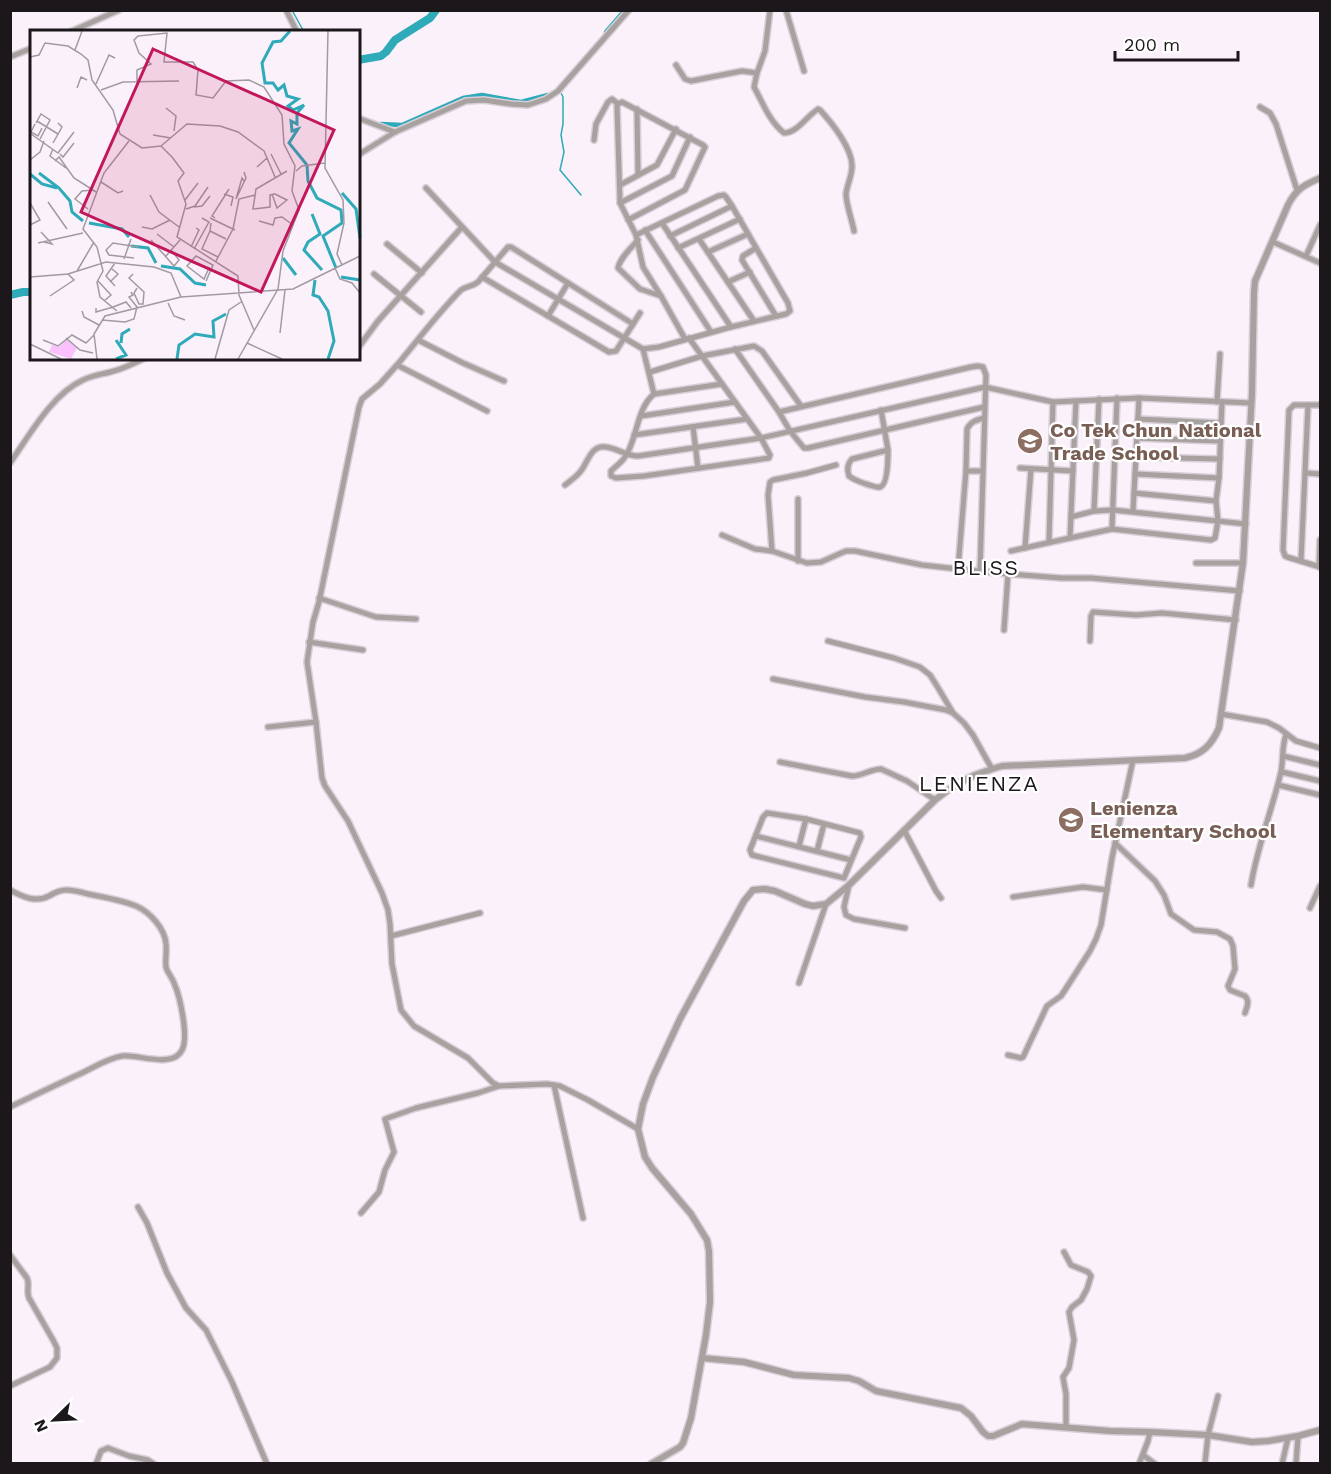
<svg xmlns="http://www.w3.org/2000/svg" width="1331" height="1474" font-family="'Work Sans',sans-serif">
<rect width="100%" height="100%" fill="#fbf1fb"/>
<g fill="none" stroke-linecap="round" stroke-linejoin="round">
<g stroke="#2eaab9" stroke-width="1.5">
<polyline points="292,10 304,32"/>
<polyline points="561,93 563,97 563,124 561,135 564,152 560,170 581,195"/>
<polyline points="1320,1144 1320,1149"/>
</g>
<g stroke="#2eaab9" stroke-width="4.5">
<polyline points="606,32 625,10"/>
<polyline points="381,124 402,125 463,98 482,95 521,102 548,95"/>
</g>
<g stroke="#2eaab9" stroke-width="8">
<polyline points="358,60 381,56 386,52 395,40 430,18 436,10"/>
<polyline points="10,295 23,292 32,292"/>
</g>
<g stroke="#d7ced7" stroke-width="8">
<g id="minor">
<polyline points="286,10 297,32"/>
<path d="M770 10 765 51 757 73 754 87C763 103 769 121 784 133 797 133 807 116 818 109L820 110C832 123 852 148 852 166 852 176 847 185 846 194 846 204 852 220 854 231"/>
<polyline points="786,10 804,71"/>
<polyline points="70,32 119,10"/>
<polyline points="10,57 32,48"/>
<polyline points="676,65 685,79 691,81 742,71 757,73"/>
<polyline points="1260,107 1270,113 1276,124 1297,190"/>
<polyline points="637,109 638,175"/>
<polyline points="358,118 395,132"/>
<polyline points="594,140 596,124 608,102 612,99 618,104"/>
<polyline points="358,155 395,132 466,101 484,100 511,104 528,105 546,99 558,91 629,10"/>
<polyline points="620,185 657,165 676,129"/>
<polyline points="426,188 495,262 643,349 659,347 731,327 786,314 790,311 788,303 732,206 726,197 724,195 718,196 636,235 620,203 617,106 618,104 622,102 703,145 705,147 685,190 628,220"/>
<polyline points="620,203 672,176 690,137"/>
<polyline points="662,223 731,327"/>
<polyline points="645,230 711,332"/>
<polyline points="636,235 643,267 661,296 685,339"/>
<polyline points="670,236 732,206"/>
<polyline points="699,239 754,321"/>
<path d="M638 240C631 248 620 258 618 268L640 289 661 296"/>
<polyline points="1273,242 1320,263"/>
<polyline points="387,244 422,273"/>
<polyline points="678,248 740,219"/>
<polyline points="756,248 743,256 742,260 776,316"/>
<polyline points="708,252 748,234"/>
<polyline points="1306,256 1320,225"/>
<polyline points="374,274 421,312"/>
<polyline points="482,277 609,352 616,351 640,313"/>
<polyline points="728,282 750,272"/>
<polyline points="548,316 568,283"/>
<polyline points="689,338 761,438 985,387 1053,402 1139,398 1251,403"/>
<polyline points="418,340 463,363 504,381"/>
<polyline points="358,348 378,321 462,227"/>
<polyline points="643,349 654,394"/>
<polyline points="735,349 779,412 790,431 804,448 808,448 984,407"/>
<polyline points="397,365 380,384 362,399 359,407 319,602 313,622 307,662 316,722 322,778 325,786 348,821 382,893 388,910 390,924 392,964 401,1010 414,1026 468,1058 493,1083 499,1086 547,1084 560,1086 588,1100 638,1129"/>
<polyline points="650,372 702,356 754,346 762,351 801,406"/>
<polyline points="1217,402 1220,354"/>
<polyline points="1320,405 1294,405 1289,410 1283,550 1285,556 1287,557 1320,567"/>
<polyline points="881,410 888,450"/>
<path d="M487 411 397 365C418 340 438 313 461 290 466 286 472 287 478 282L508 247H511L633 324"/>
<polyline points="779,412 971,367 978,366 983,367 986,375 980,572"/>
<polyline points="641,416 735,402"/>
<polyline points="1138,419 1221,423"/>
<polyline points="693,427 698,468"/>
<polyline points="634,435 747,419"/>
<polyline points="1137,438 1220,441"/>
<path d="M888 450C888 458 888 485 880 487 876 488 870 485 866 484 860 482 854 480 849 476 847 470 847 464 852 459Z"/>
<polyline points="1136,457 1220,459"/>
<path d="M10 463C29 436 52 394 83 380 93 375 104 374 114 371 125 368 135 363 145 358"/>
<polyline points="1020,468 1073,471"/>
<polyline points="966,471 982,471"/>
<polyline points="1306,473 1320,474"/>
<polyline points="1135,474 1219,478"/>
<path d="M565 485C570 481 576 477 580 472 588 463 590 445 606 447 617 448 626 456 638 456L761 438 770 455 769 458 644 476 616 478 611 476V471C616 466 622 462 625 457 638 438 636 409 654 394L722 384"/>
<polyline points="1134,493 1216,501"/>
<polyline points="798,499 798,561"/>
<polyline points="1094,511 1099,399"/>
<polyline points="1133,512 1139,398"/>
<polyline points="1071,517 1094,511 1113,510 1246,524"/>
<polyline points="1112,529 1117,398"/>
<path d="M722 535 755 549 772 551 807 563 821 562 839 554 846 551H855L922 565 958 569 966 471 967 429C970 422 976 420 984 418"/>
<polyline points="1070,538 1112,529 1211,540 1215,538 1218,521 1216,501 1219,478 1222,402"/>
<polyline points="1049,542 1053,402"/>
<polyline points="1025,548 1031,469"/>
<polyline points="772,551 768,495 770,482 773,480 807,473 836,465"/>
<polyline points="1011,551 1070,538 1076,401"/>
<polyline points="1301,561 1308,405"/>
<polyline points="1196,563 1243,563"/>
<polyline points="1319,567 1320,540"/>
<polyline points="958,569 1008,574"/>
<polyline points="319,598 376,617 416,619"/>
<polyline points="1004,630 1008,574 1061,578 1091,578 1240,591"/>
<polyline points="828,641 894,658 920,667 930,675 937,686 953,713"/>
<polyline points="1090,641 1091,616 1093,612 1136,615 1162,613 1236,620"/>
<polyline points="309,642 363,650"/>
<polyline points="773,679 865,697 904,702 946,710 953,713 964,723 973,735 992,769"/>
<polyline points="1221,714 1267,722 1279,728 1296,741 1320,748"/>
<polyline points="268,727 316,722"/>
<polyline points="1283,756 1320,765"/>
<path d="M780 762 852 776C862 776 871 769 881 769L907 781 935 800"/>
<polyline points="1282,772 1320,781"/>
<polyline points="1278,785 1320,795"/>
<polygon points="767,813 806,819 860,833 861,837 844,878 752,855 750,850 763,817"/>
<polyline points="904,830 936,891 941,898"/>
<polyline points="756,836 851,860"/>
<path d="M1115 843 1155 881 1164 895 1171 914 1194 930 1217 932 1230 939 1233 946 1235 969 1228 986 1230 990 1245 996C1250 1001 1247 1007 1245 1013"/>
<polyline points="799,846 806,819"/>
<polyline points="817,851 824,824"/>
<polyline points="849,885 844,907 846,915 854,919 905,928"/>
<path d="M1251 885C1257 848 1271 813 1280 776 1284 763 1281 748 1286 735"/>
<path d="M10 890C23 897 36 903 49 896 54 893 59 890 66 890 73 890 81 892 88 894 104 897 121 900 136 906 150 912 165 929 166 944 167 951 165 959 166 967 167 972 172 977 174 983 180 996 189 1037 182 1050 173 1069 138 1054 122 1056 109 1058 96 1066 84 1072 60 1083 35 1095 10 1107"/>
<polyline points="1013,897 1083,887 1107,890"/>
<polyline points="1310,908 1320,886"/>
<polyline points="391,936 480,913"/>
<polyline points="799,983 826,904"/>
<polyline points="1008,1055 1021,1058 1023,1057 1047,1006 1061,996 1065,990 1090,951 1096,939 1101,925 1112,858 1133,760"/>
<polyline points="554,1085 583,1218"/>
<polyline points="138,1207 147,1223 167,1273 186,1308 206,1330 232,1382 267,1464"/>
<polyline points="361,1213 379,1192 385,1170 394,1152 385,1119 416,1108 478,1093 499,1086"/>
<polyline points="1064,1252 1071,1265 1088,1272 1091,1276 1087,1289 1081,1300 1072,1307 1069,1312 1074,1340 1069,1368 1063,1377 1066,1394 1066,1427"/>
<path d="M10 1255 27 1278C30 1285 26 1291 29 1298L53 1340 57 1348V1358L50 1367 10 1386"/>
<polyline points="1143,1455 1155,1464"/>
<polyline points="1205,1463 1208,1435 1218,1396"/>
<polyline points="96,1464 101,1451 108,1448 129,1456 148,1460 154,1464"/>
<polyline points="1139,1464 1148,1441 1150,1432"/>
<polyline points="1282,1464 1288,1438"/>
<polyline points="1296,1464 1298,1436"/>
</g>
</g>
<g stroke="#d7ced7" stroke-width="9">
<g id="tertiary">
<polyline points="702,1358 744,1362 794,1375 849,1378 859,1381 876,1391 961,1408 971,1416 983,1432 988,1436 993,1436 1022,1424 1110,1431 1150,1432 1208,1435 1252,1442 1268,1441 1298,1436 1320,1430"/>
<path d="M651 1464 680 1447 683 1443 691 1418 706 1335 710 1302 709 1251 707 1240 691 1214 652 1168 645 1157 638 1129 643 1104 653 1077 680 1019 744 901 753 890 765 889 775 891 805 904 813 906 826 904 849 885 935 800 948 790 959 783 975 775 992 769 1002 766 1185 758C1203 754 1212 744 1219 728L1243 563 1252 393 1254 292 1255 281 1288 205C1296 189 1304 185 1320 178"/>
</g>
</g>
<use href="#minor" stroke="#a7a19f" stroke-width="5"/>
<use href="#tertiary" stroke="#a7a19f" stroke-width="6"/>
</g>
<defs>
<g id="school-disc" transform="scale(1.35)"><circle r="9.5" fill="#8d6e63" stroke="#fff"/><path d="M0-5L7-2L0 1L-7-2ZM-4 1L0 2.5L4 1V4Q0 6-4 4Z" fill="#fff"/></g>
</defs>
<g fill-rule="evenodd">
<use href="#school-disc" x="1030" y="441"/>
<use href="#school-disc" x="1071" y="820"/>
</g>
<g text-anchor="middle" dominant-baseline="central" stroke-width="4.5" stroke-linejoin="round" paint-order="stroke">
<g font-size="20" font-weight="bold" fill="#785e54" stroke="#fff" text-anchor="start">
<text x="1050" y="430">Co Tek Chun National<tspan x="1050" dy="23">Trade School</tspan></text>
<text x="1090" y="808">Lenienza<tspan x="1090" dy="23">Elementary School</tspan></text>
</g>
<g font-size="21" letter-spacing="1.5" fill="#1b171b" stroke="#fff">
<text x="986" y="567">BLISS</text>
</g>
<g font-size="22" letter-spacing="1.5" fill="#1b171b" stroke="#fff">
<text x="979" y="783">LENIENZA</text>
</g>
</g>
<g transform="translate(30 30)">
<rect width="330" height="330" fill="#fbf1fb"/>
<path d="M36 309 47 318 41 329 19 322 22 315 29 317Z" fill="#f9c2fd"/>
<path fill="none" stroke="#2eaab9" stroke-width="3" d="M260 1 251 11 243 12 232 33 235 53H243L248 60 254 55 257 66 268 69 258 76 263 80 274 75 267 83V94L261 91 262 101 268 99 259 113 277 135M277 135 278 151 287 168 311 180 312 193 293 206 306 238M9 143 29 158 40 171 42 182 53 191M0 144 12 154 27 158M312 163 326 179 330 208M282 184 290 204 278 212 274 220 292 240M59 193 92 199 99 207M101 216 118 218 126 233M253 228 266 245M131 236 150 239 165 253 176 255M311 247 330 250M285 250 283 265 289 267 298 281 304 311 298 329M86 310 96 325 86 329M91 313 92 304 100 299M147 329 149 315 165 304 184 307 183 291 196 284"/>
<path fill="none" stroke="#a19aa1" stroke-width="1.5" d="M298 1 295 138 313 170 314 193 307 224 312 235M45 20 52 1M0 27 9 25 15 13 38 16 51 24 58 30 62 50 83 80 90 104 112 118 131 116 142 127 154 143 148 151 156 174 147 207 208 246 209 265 224 300M107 52V40L121 34 109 23 104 10 108 6 137 3 134 32H163L168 40 166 65 183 68 196 51 219 50 234 57 252 85 254 114 265 136 262 161 269 180 253 221 248 259 208 329M66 54 79 25 85 28M47 58 51 47 57 50M71 60 93 52 149 51M136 78 146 86 144 101M7 91 28 104M6 93 11 84 20 90 10 109M5 94 1 102 8 106 12 98M1 104 28 123 44 102M123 105 141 108M23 113 32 97 28 93M131 116 157 94 190 96 208 102 234 121 237 128M23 119 20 126 36 138M30 124 33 127 44 113M241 124 251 144M0 130 10 122 14 111M25 131 29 127 44 148 66 162M227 137 237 128 245 147M266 141 272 136 295 133M214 142 216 148 206 169 212 148 214 151M71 152 88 163 93 161M194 164 203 167 201 176M242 164 247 178 257 170 245 164H244L240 165V177L223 179 226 159 257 141M120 165 129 182 149 197M155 170 168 153M18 172 37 199M0 173 10 190 0 195M164 177 172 176 180 166M58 179 45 169 52 161 63 160M156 179 165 176 178 157M180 188 205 200M185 188 182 186 199 159M229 191 243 195 245 188 252 187 263 195M181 193 180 201 196 209M112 197 122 199 140 190M180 201 172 219 188 227M11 202 22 214 14 212M127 204 144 217M121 210 144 236 149 230 141 220M8 213 53 203M161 217 169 200 166 198M164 219 179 192 172 188M136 226 150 210M104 228 79 225 76 220 83 213 108 217M94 229 101 209M186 231 203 199 209 169 225 165M161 232 179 238 174 249 157 236 166 226 183 235 176 251M305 238 310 249 322 253 330 263M47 241 64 212M103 244 99 248 114 262 113 274H109L104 263 107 258M0 247 38 244 76 232 124 237 141 243 151 267 263 259 330 226M68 251 81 265 74 271M80 252 88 244 82 239M85 256 76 246 85 233M20 266 44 250 38 244M138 273 144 286 155 290M83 277 96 272 101 278M66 278V282L83 277M52 281 54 287 69 295M87 281 70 267 67 252 73 241 67 217 53 199 74 143 99 111M72 290 95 292 104 289 107 277 99 267 103 265 101 262M250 303 255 260M36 308 50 320 63 323M13 310 28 316 42 305 56 313 64 305M217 313 252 329M0 314 31 329M67 329 64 304 75 286 151 267M185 329 199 280 211 272"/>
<path fill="#c2185b" fill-opacity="0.15" stroke="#c2185b" stroke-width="3" d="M123 19 304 100 231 262 51 182Z"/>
<rect width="330" height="330" fill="none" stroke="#1b171b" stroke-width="3"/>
</g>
<rect width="1331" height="1474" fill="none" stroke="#1b171b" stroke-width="24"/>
<g transform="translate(54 1420) rotate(246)" stroke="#ffffff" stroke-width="4.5" paint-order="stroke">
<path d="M0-4.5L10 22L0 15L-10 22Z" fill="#1b171b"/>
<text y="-9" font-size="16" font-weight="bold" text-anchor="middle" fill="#1b171b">N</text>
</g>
<path d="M1115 51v9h123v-9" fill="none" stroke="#1b171b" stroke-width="3"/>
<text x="1124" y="51" font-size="18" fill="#1b171b" stroke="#ffffff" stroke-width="4.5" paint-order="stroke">200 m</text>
</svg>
